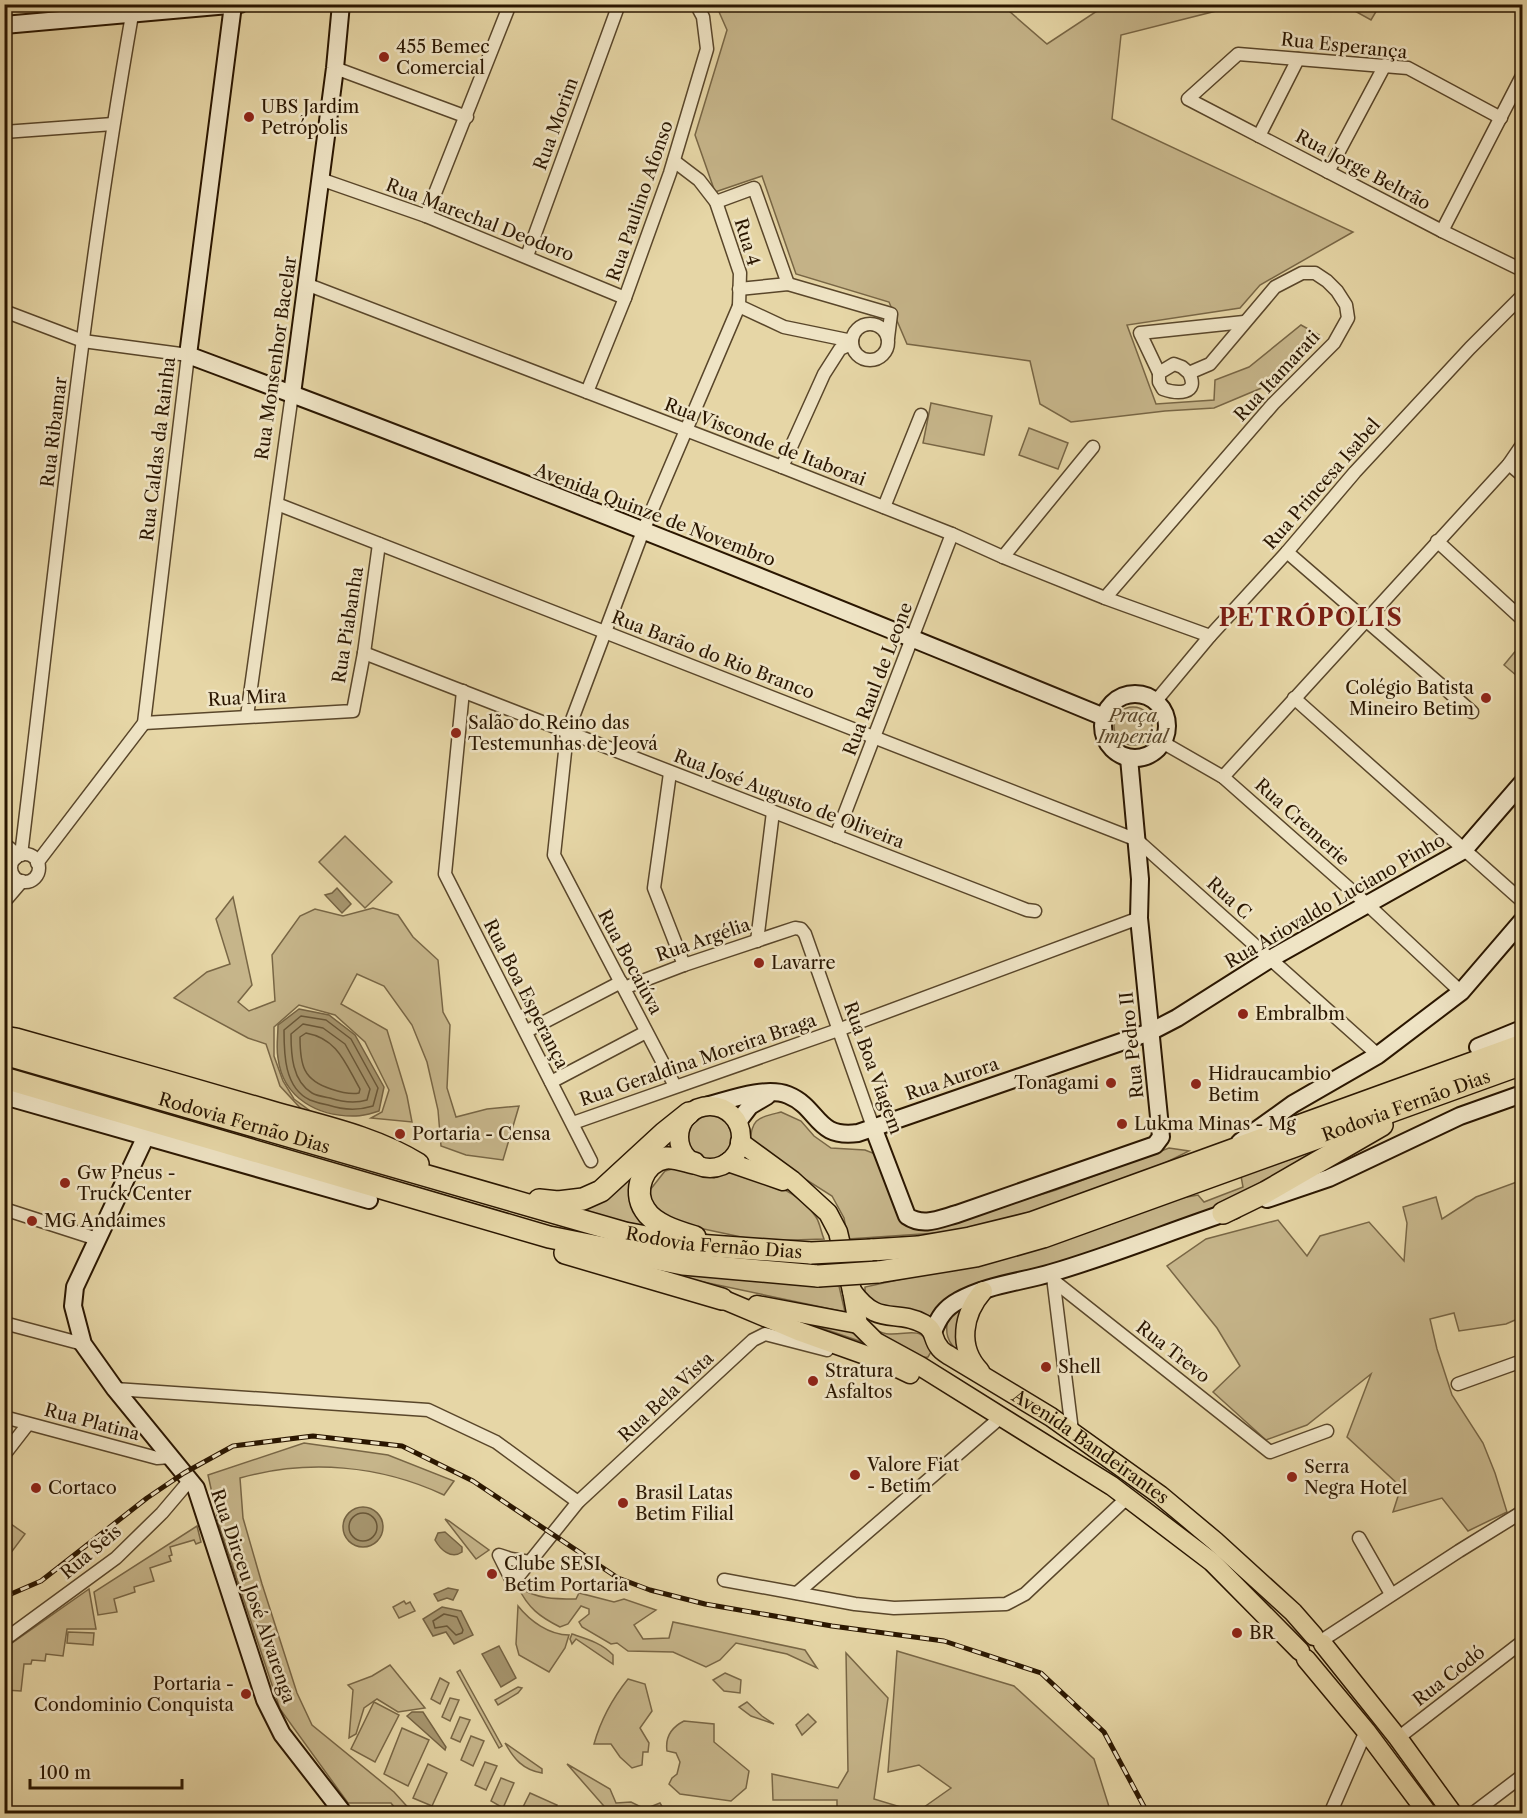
<svg xmlns="http://www.w3.org/2000/svg" width="1527" height="1818" font-family="'Libre Caslon Text',serif">
<rect width="100%" height="100%" fill="#e6d6a6"/>
<filter id="stains"><feTurbulence type="fractalNoise" baseFrequency=".00333" numOctaves="4"/><feColorMatrix values="0 0 0 0 .2 0 0 0 0 .09 0 0 0 0 .02 0 0 0 .5 -.17"/></filter>
<radialGradient id="worn" r=".72"><stop offset=".6" stop-color="#630" stop-opacity="0"/><stop offset="1" stop-color="#630" stop-opacity=".3"/></radialGradient>
<g fill="#c6b58a" stroke="#786645" stroke-width="1.5">
<polygon points="716,5 1002,5 1047,44 1106,5 1223,5 1220,10 1121,35 1112,119 1353,232 1260,285 1240,308 1127,325 1156,404 1214,400 1215,380 1249,367 1301,325 1319,335 1271,384 1214,408 1165,411 1071,422 1040,404 1030,361 907,344 889,302 796,274 762,176 715,192 695,135 727,30"/>
<polygon points="1344,5 1380,5 1371,20"/>
<polygon points="931,403 992,416 984,455 923,443"/>
<polygon points="1029,428 1068,443 1058,469 1019,455"/>
<polygon points="1522,643 1522,669 1517,676 1504,665"/>
<circle cx="1133" cy="726" r="19"/>
<polygon points="345,836 392,882 365,908 319,862"/>
<polygon points="233,897 252,985 238,1002 249,1011 275,1001 272,955 300,916 315,909 343,916 373,908 398,915 413,937 438,960 443,1012 450,1025 447,1088 456,1117 487,1109 519,1106 503,1160 466,1155 441,1146 438,1110 427,1062 412,1025 384,986 357,974 341,1004 387,1030 407,1096 412,1122 371,1118 382,1112 389,1090 365,1042 335,1015 299,1005 274,1027 274,1056 283,1081 294,1099 313,1113 304,1112 280,1086 266,1044 248,1038 174,998 207,972 230,964 216,919"/>
<path d="M781 1112 801 1121 814 1136 831 1148 865 1150 878 1155 896 1197 932 1228 1056 1190 1169 1148 1189 1151 1141 1175 1024 1215 951 1232 848 1239 844 1218 832 1196 750 1144C751 1118 758 1118 781 1112Z"/>
<circle cx="711" cy="1138" r="23"/>
<polygon points="670,1133 672,1151 639,1173 660,1230 588,1213 573,1207"/>
<polygon points="1344,1140 1215,1209 932,1317 913,1310 888,1312 865,1295 865,1287 930,1273 1166,1201 1198,1195 1204,1202 1243,1187 1241,1176 1294,1158 1327,1143"/>
<path d="M676 1168 714 1178 732 1169C761 1179 798 1189 816 1217 820 1223 821 1232 824 1239L760 1241 699 1228 662 1217 652 1204 650 1190 665 1171Z"/>
<polygon points="1522,1180 1522,1317 1506,1324 1459,1331 1454,1313 1430,1319 1437,1349 1452,1395 1483,1443 1495,1473 1507,1512 1468,1531 1442,1498 1393,1512 1401,1487 1347,1437 1371,1374 1307,1425 1266,1440 1213,1392 1240,1366 1217,1328 1167,1266 1206,1239 1278,1220 1307,1256 1320,1236 1369,1222 1404,1261 1407,1223 1403,1207 1436,1197 1442,1219 1476,1197"/>
<polygon points="603,1255 750,1280 839,1286 845,1312 656,1272"/>
<path d="M962 1308 961 1353C946 1343 945 1332 948 1316Z"/>
<polygon points="772,1311 846,1325 865,1343"/>
<path d="M870 1328C876 1330 882 1334 889 1334 911 1335 924 1324 931 1352L928 1357C912 1360 884 1337 870 1328Z"/>
<path d="M304 1443 388 1455 454 1481 444 1495C380 1465 308 1459 240 1478L243 1518 262 1584 297 1693 312 1725 394 1792 413 1813H399L391 1803H348L280 1709 219 1525 208 1475Z"/>
<polygon points="4,1519 25,1534 10,1554 5,1550"/>
<polygon points="445,1519 449,1521 489,1550 476,1559"/>
<polygon points="197,1526 201,1542 196,1544 194,1540 170,1547 172,1555 169,1556 171,1561 150,1568 154,1581 134,1587 135,1592 114,1599 117,1612 98,1615 94,1592"/>
<path d="M518 1587C537 1599 554 1599 576 1599L579 1593 614 1602 624 1599 656 1610 634 1625 643 1639 669 1638 673 1622 805 1650 817 1668 787 1654 736 1643 720 1660 706 1667 673 1652 628 1651 617 1643 611 1644 582 1627 579 1622 589 1614V1609L581 1606 568 1624 560 1627C540 1617 528 1608 518 1587Z"/>
<polygon points="89,1589 96,1629 67,1629 63,1656 46,1654 45,1661 32,1660 31,1664 24,1664 21,1691 5,1690 5,1648"/>
<polygon points="404,1601 406,1604 410,1602 415,1611 399,1618 393,1607"/>
<path d="M518 1606C530 1621 549 1635 569 1635L565 1648 549 1672 519 1655 516 1644Z"/>
<polygon points="68,1632 94,1633 93,1645 67,1643"/>
<path d="M572 1634C587 1639 602 1643 613 1655V1664L576 1639 572 1644 570 1639Z"/>
<polygon points="897,1651 1014,1686 1094,1759 1111,1813 837,1814 837,1800 773,1800 772,1774 838,1788 848,1771 846,1653 888,1698 874,1799 917,1812 951,1788 919,1765 888,1772"/>
<polygon points="390,1665 425,1708 398,1712 377,1699 364,1708 356,1734 349,1738 353,1690 348,1685 372,1676"/>
<polygon points="460,1670 502,1746 499,1748 457,1672"/>
<polygon points="725,1673 741,1680 740,1693 724,1691 713,1680"/>
<polygon points="440,1678 449,1683 440,1704 431,1699"/>
<path d="M628 1679 645 1684 652 1711 640 1728 649 1743 648 1752H643L642 1765 632 1768 620 1757 611 1744H594C601 1719 612 1699 628 1679Z"/>
<polygon points="518,1687 522,1688 518,1693 498,1705 495,1700"/>
<polygon points="450,1698 459,1700 450,1721 442,1717"/>
<polygon points="374,1702 399,1715 375,1762 351,1749"/>
<polygon points="747,1702 762,1716 774,1724 751,1716 739,1707"/>
<polygon points="808,1714 816,1722 802,1735 796,1725"/>
<polygon points="460,1717 470,1720 460,1742 451,1738"/>
<path d="M684 1721 714 1724V1742L749 1771 746 1788 731 1801 680 1794 669 1784 672 1778 677 1774 680 1762 676 1753 667 1751C665 1737 672 1727 684 1721Z"/>
<polygon points="402,1728 429,1740 408,1786 384,1774"/>
<polygon points="471,1736 484,1741 473,1766 461,1760"/>
<path d="M505 1743 542 1769V1773C523 1770 514 1759 505 1743Z"/>
<polygon points="485,1762 497,1766 486,1790 475,1785"/>
<polygon points="428,1764 447,1773 432,1806 413,1798"/>
<polygon points="567,1764 610,1789 616,1803 631,1802 645,1809 660,1803 666,1813 610,1813"/>
<polygon points="501,1778 514,1783 503,1808 491,1801"/>
<polygon points="530,1793 557,1805 552,1813 520,1813"/>
</g>
<g fill="#a6956e" stroke="#746242" stroke-width="1.5">
<polygon points="337,888 351,904 342,913 325,895 332,893"/>
<path d="M299 1009 329 1015 355 1035 384 1087 379 1111C372 1113 364 1116 356 1116 319 1117 283 1099 278 1058 276 1048 278 1036 278 1025Z"/>
<circle cx="363" cy="1527" r="20"/>
<path d="M445 1532 462 1547V1552C451 1560 440 1549 435 1540L438 1533Z"/>
<polygon points="448,1588 458,1590 453,1600 447,1598 438,1601 434,1594"/>
<polygon points="442,1607 461,1611 473,1635 454,1644 446,1632 433,1636 423,1619"/>
<polygon points="499,1646 516,1678 501,1687 482,1654"/>
<polygon points="412,1712 423,1712 446,1747 445,1750 407,1716"/>
</g>
<g fill="none" stroke-linecap="round" stroke-linejoin="round">
<g stroke="#685637" stroke-width="1.5">
<path d="M301 1016 326 1020 351 1039 378 1088 373 1106C357 1111 343 1110 328 1105 322 1104 315 1102 310 1100 284 1088 284 1053 284 1030Z"/>
<path d="M303 1024 323 1028 345 1044 370 1089 367 1100C354 1104 342 1102 330 1098 325 1097 317 1096 312 1093 292 1081 291 1054 291 1034Z"/>
<path d="M306 1033C338 1039 345 1063 360 1089L359 1093C350 1095 340 1092 331 1089 303 1080 300 1065 300 1037Z"/>
<circle cx="363" cy="1527" r="14"/>
<polygon points="444,1614 457,1617 463,1630 462,1633 456,1635 447,1626 435,1628 433,1621"/>
</g>
<g stroke="#59462a" stroke-width="15">
<g id="street">
<polyline points="335,68 467,117"/>
<polyline points="1501,118 1408,68 1238,54 1188,99 1442,231 1522,270"/>
<polyline points="4,132 113,124"/>
<polyline points="1259,136 1298,59"/>
<polyline points="674,161 699,180 716,202 740,273 739,306 784,327 852,341"/>
<polyline points="1328,172 1385,65"/>
<polyline points="320,179 426,216 625,298"/>
<polyline points="716,202 754,188 788,284"/>
<polyline points="426,216 510,4"/>
<polyline points="1442,231 1522,76"/>
<polyline points="527,256 619,4"/>
<polyline points="306,284 782,467 952,534 1003,557 1105,598 1210,636"/>
<polyline points="739,289 788,284 891,314 888,338"/>
<polyline points="4,311 83,341 188,355 144,723 37,863"/>
<circle cx="870" cy="342" r="18"/>
<polyline points="1159,373 1140,333 1244,322"/>
<polyline points="587,392 625,298 670,173 707,49 703,17 696,4"/>
<polyline points="1509,464 1522,475"/>
<polyline points="782,467 824,374 840,349 851,344"/>
<polyline points="277,504 1137,840 1378,1055"/>
<polyline points="884,507 921,415"/>
<polyline points="1437,541 1522,619"/>
<polyline points="1287,552 1472,712"/>
<polyline points="1003,557 1093,447"/>
<path d="M1105 598 1273 404 1334 343 1348 318 1346 305 1337 291 1327 281 1315 273H1302L1275 287 1210 364 1189 373C1200 395 1177 394 1163 389L1159 382V373L1174 364 1182 367 1189 373"/>
<polyline points="364,653 1027,910 1035,911"/>
<polyline points="463,691 445,874 591,1161"/>
<polyline points="1294,698 1522,901"/>
<polyline points="1155,702 1210,636 1287,552 1355,472 1470,348 1522,296"/>
<polyline points="247,716 292,394"/>
<polyline points="144,723 353,711 364,653 379,544"/>
<polyline points="1162,742 1223,777 1368,905 1461,992"/>
<polyline points="670,773 654,888 684,965"/>
<polyline points="1223,777 1509,464 1522,445"/>
<polyline points="836,836 952,534"/>
<path d="M4 845C10 847 15 852 16 858"/>
<circle cx="25" cy="868" r="14"/>
<path d="M21 855C55 575 83 293 132 15"/>
<polyline points="4,902 22,881"/>
<polyline points="757,941 773,812"/>
<polyline points="624,988 684,965 795,928 801,929 805,934 873,1127"/>
<polyline points="527,1031 621,982"/>
<polyline points="551,1082 646,1032"/>
<polyline points="675,1086 554,855 567,733 643,531 739,306"/>
<polyline points="573,1123 838,1030 1139,918"/>
<polyline points="4,1209 97,1239"/>
<polyline points="1053,1277 1072,1431"/>
<polyline points="1054,1281 1270,1452 1327,1431"/>
<polyline points="4,1323 83,1344"/>
<polyline points="1458,1384 1522,1361"/>
<polyline points="115,1389 428,1410 496,1442 578,1502"/>
<polyline points="4,1417 157,1458 171,1457"/>
<polyline points="4,1455 28,1424"/>
<polyline points="1359,1538 1391,1594"/>
<polyline points="530,1562 511,1559 499,1555 513,1583 578,1502 753,1340 765,1334 827,1350"/>
<polyline points="724,1580 855,1604 894,1608 1006,1604 1025,1594 1128,1497"/>
<polyline points="797,1593 1001,1417"/>
<polyline points="4,1640 116,1558 162,1513 190,1480"/>
<polyline points="1321,1641 1459,1551 1522,1512"/>
<polyline points="1398,1738 1522,1642"/>
<polyline points="1330,1814 1366,1731"/>
<polyline points="1472,1814 1522,1776"/>
</g>
</g>
<g stroke="#2a1600" stroke-width="20">
<g id="secondary">
<path d="M233 5 188 355C496 470 801 592 1104 717"/>
<polyline points="4,25 240,4"/>
<polyline points="292,394 335,68 341,4"/>
<circle cx="1135" cy="726" r="32"/>
<polyline points="1478,1047 1522,1029"/>
<polyline points="4,1096 369,1200"/>
<path d="M706 1106C729 1100 765 1086 788 1095 820 1108 815 1139 858 1133L1150 1032 1177 1018 1270 959 1464 850 1522 783"/>
<polyline points="737,1123 750,1106 767,1096"/>
<path d="M873 1127 907 1216C923 1227 939 1219 957 1214L1155 1145 1161 1137 1139 918 1140 879 1129 758"/>
<polyline points="146,1136 75,1287 73,1306 83,1344 115,1389 196,1488 265,1700 282,1734 344,1814"/>
<polyline points="1240,1142 1293,1104 1378,1055 1461,992 1522,921"/>
<polyline points="1267,1199 1329,1178 1460,1116 1522,1094"/>
<path d="M933 1332C939 1317 945 1308 958 1301 986 1285 1021 1282 1051 1273 1113 1255 1173 1230 1234 1210"/>
</g>
</g>
<g stroke="#2a1600" stroke-width="21">
<g id="primary">
<circle cx="710" cy="1137" r="31"/>
<polyline points="740,1142 792,1180 828,1213 838,1232 852,1291 858,1324 876,1342 920,1366 1112,1486 1212,1562 1300,1651"/>
<polyline points="728,1162 783,1181"/>
<path id="s1" d="M852 1291C879 1328 894 1308 924 1324 936 1331 932 1339 939 1347 941 1351 947 1354 950 1356L1051 1417 1160 1495 1215 1541 1293 1612 1314 1636"/>
<polyline points="722,1299 798,1331 885,1362 910,1374"/>
<polyline points="757,1305 858,1324"/>
<path d="M980 1371C957 1347 963 1314 983 1291"/>
<polyline points="1323,1644 1398,1738 1453,1814"/>
<polyline points="1306,1659 1366,1731 1428,1814"/>
</g>
</g>
<g stroke="#2a1600" stroke-width="24">
<g id="highway">
<path d="M4 1037 16 1039C101 1063 187 1087 272 1112 321 1126 375 1137 418 1164"/>
<path id="s2" d="M4 1054 625 1233 683 1244 811 1253"/>
<polyline points="4,1078 549,1237 683,1264 818,1276"/>
<path d="M694 1163C685 1161 674 1157 666 1158 643 1162 632 1191 645 1210 654 1225 679 1232 695 1237"/>
<polyline points="539,1200 558,1202 583,1199 601,1191 664,1133 689,1113"/>
<polyline points="1223,1213 1266,1192 1382,1125"/>
<polyline points="871,1250 918,1247 970,1238 1031,1223 1522,1045"/>
<polyline points="565,1253 722,1299"/>
<path id="s3" d="M878 1272 976 1256 1043 1237 1522 1064"/>
</g>
</g>
<use href="#street" stroke="#efe4c5" stroke-width="12"/>
<use href="#secondary" stroke="#efe4c5" stroke-width="16"/>
<use href="#primary" stroke="#e6d6a6" stroke-width="18"/>
<use href="#highway" stroke="#e6d6a6" stroke-width="21"/>
<g stroke="#2a1600" stroke-width="5">
<polyline id="rail" points="4,1597 41,1581 147,1498 184,1473 233,1446 313,1436 402,1446 473,1481 618,1578 650,1590 705,1604 832,1626 944,1641 1041,1673 1104,1732 1148,1814"/>
</g>
<use href="#rail" stroke="#efe4c5" stroke-width="3" stroke-dasharray="9" stroke-linecap="butt"/>
<g stroke="#2a1600" stroke-width="24" stroke-linecap="butt">
<g id="highway-bridge">
<polyline points="811,1253 871,1250"/>
<polyline points="818,1276 878,1272"/>
</g>
</g>
<use href="#highway-bridge" stroke="#e6d6a6" stroke-width="21"/>
</g>
<g fill="#8f2418" stroke="#efe4c5" stroke-width="2">
<circle cx="384" cy="57" r="6"/>
<circle cx="249" cy="117" r="6"/>
<circle cx="1486" cy="698" r="6"/>
<circle cx="456" cy="733" r="6"/>
<circle cx="759" cy="963" r="6"/>
<circle cx="1243" cy="1014" r="6"/>
<circle cx="1111" cy="1083" r="6"/>
<circle cx="1196" cy="1084" r="6"/>
<circle cx="1122" cy="1124" r="6"/>
<circle cx="400" cy="1134" r="6"/>
<circle cx="65" cy="1183" r="6"/>
<circle cx="32" cy="1221" r="6"/>
<circle cx="1046" cy="1367" r="6"/>
<circle cx="813" cy="1381" r="6"/>
<circle cx="855" cy="1475" r="6"/>
<circle cx="1292" cy="1477" r="6"/>
<circle cx="36" cy="1488" r="6"/>
<circle cx="623" cy="1503" r="6"/>
<circle cx="492" cy="1574" r="6"/>
<circle cx="1237" cy="1633" r="6"/>
<circle cx="246" cy="1694" r="6"/>
</g>
<g text-anchor="middle" dominant-baseline="central" stroke-width="5" stroke-linejoin="round" paint-order="stroke">
<g font-size="18" fill="#2a1600" stroke="#efe4c5">
<text transform="translate(1344 46) rotate(6)">Rua Esperança</text>
<text transform="translate(556 124) rotate(-70)">Rua Morim</text>
<text transform="translate(1363 170) rotate(28)">Rua Jorge Beltrão</text>
<text transform="translate(640 201) rotate(-71)">Rua Paulino Afonso</text>
<text transform="translate(480 220) rotate(21)">Rua Marechal Deodoro</text>
<text transform="translate(747 242) rotate(73)">Rua 4</text>
<text transform="translate(276 358) rotate(-82)">Rua Monsenhor Bacelar</text>
<text transform="translate(1277 376) rotate(-47)">Rua Itamarati</text>
<text transform="translate(54 432) rotate(-83)">Rua Ribamar</text>
<text transform="translate(765 442) rotate(21)">Rua Visconde de Itaborai</text>
<text transform="translate(158 449) rotate(-83)">Rua Caldas da Rainha</text>
<text transform="translate(1322 484) rotate(-49)">Rua Princesa Isabel</text>
<text transform="translate(655 515) rotate(21)">Avenida Quinze de Novembro</text>
<text transform="translate(348 625) rotate(-81)">Rua Piabanha</text>
<text transform="translate(713 655) rotate(21)">Rua Barão do Rio Branco</text>
<text transform="translate(878 679) rotate(-69)">Rua Raul de Leone</text>
<text transform="translate(247 698) rotate(-3)">Rua Mira</text>
<text transform="translate(789 799) rotate(21)">Rua José Augusto de Oliveira</text>
<text transform="translate(1302 822) rotate(42)">Rua Cremerie</text>
<text transform="translate(1229 898) rotate(42)">Rua C</text>
<text transform="translate(1335 901) rotate(-30)">Rua Ariovaldo Luciano Pinho</text>
<text transform="translate(703 940) rotate(-19)">Rua Argélia</text>
<text transform="translate(630 962) rotate(62)">Rua Bocaiúva</text>
<text transform="translate(526 994) rotate(63)">Rua Boa Esperança</text>
<text transform="translate(1132 1045) rotate(-96)">Rua Pedro II</text>
<text transform="translate(698 1060) rotate(-19)">Rua Geraldina Moreira Braga</text>
<text transform="translate(873 1068) rotate(70)">Rua Boa Viagem</text>
<text transform="translate(952 1079) rotate(-19)">Rua Aurora</text>
<text stroke="none"><textPath href="#s3" startOffset="555">Rodovia Fernão Dias</textPath></text>
<text stroke="none"><textPath href="#s2" startOffset="250">Rodovia Fernão Dias</textPath></text>
<text stroke="none"><textPath href="#s2" startOffset="736">Rodovia Fernão Dias</textPath></text>
<text transform="translate(1173 1352) rotate(38)">Rua Trevo</text>
<text transform="translate(666 1397) rotate(-43)">Rua Bela Vista</text>
<text transform="translate(92 1422) rotate(15)">Rua Platina</text>
<text stroke="none"><textPath href="#s1" startOffset="292">Avenida Bandeirantes</textPath></text>
<text transform="translate(91 1552) rotate(-40)">Rua Seis</text>
<text transform="translate(253 1596) rotate(71)">Rua Dirceu José Alvarenga</text>
<text transform="translate(1449 1676) rotate(-38)">Rua Codó</text>
</g>
<g font-size="18" fill="#2a1600" stroke="#efe4c5" text-anchor="start">
<text x="396" y="47">455 Bemec<tspan x="396" dy="21">Comercial</tspan></text>
<text x="261" y="107">UBS Jardim<tspan x="261" dy="21">Petrópolis</tspan></text>
<text x="1474" y="688" text-anchor="end">Colégio Batista<tspan x="1474" dy="21">Mineiro Betim</tspan></text>
<text x="468" y="723">Salão do Reino das<tspan x="468" dy="21">Testemunhas de Jeová</tspan></text>
<text x="771" y="963">Lavarre</text>
<text x="1255" y="1014">Embralbm</text>
<text x="1208" y="1074">Hidraucambio<tspan x="1208" dy="21">Betim</tspan></text>
<text x="1099" y="1083" text-anchor="end">Tonagami</text>
<text x="1134" y="1124">Lukma Minas - Mg</text>
<text x="412" y="1134">Portaria - Censa</text>
<text x="77" y="1173">Gw Pneus -<tspan x="77" dy="21">Truck Center</tspan></text>
<text x="44" y="1221">MG Andaimes</text>
<text x="1058" y="1367">Shell</text>
<text x="825" y="1371">Stratura<tspan x="825" dy="21">Asfaltos</tspan></text>
<text x="867" y="1465">Valore Fiat<tspan x="867" dy="21">- Betim</tspan></text>
<text x="1304" y="1467">Serra<tspan x="1304" dy="21">Negra Hotel</tspan></text>
<text x="48" y="1488">Cortaco</text>
<text x="635" y="1493">Brasil Latas<tspan x="635" dy="21">Betim Filial</tspan></text>
<text x="504" y="1564">Clube SESI<tspan x="504" dy="21">Betim Portaria</tspan></text>
<text x="1249" y="1633">BR</text>
<text x="234" y="1684" text-anchor="end">Portaria -<tspan x="234" dy="21">Condominio Conquista</tspan></text>
</g>
<g font-size="18" font-style="italic" fill="#594629" stroke="#efe4c5">
<text x="1133" y="716">Praça<tspan x="1133" dy="21">Imperial</tspan></text>
</g>
<g font-size="24" font-weight="bold" letter-spacing="1.5" fill="#7a1f14" stroke="#efe4c5">
<text x="1311" y="617">PETRÓPOLIS</text>
</g>
</g>
<rect width="1527" height="1818" fill="none" stroke="#e6d6a6" stroke-width="24"/>
<rect x="6" y="6" width="1515" height="1806" fill="none" stroke="#2a1600" stroke-width="3"/>
<rect x="12" y="12" width="1503" height="1794" fill="none" stroke="#2a1600" stroke-width="1.5"/>
<path d="M30 1779v9h152v-9" fill="none" stroke="#2a1600" stroke-width="3"/>
<text x="39" y="1779" font-size="18" fill="#2a1600" stroke="#efe4c5" stroke-width="4.5" paint-order="stroke">100 m</text>
<rect width="100%" height="100%" filter="url(#stains)"/>
<rect width="100%" height="100%" fill="url(#worn)"/>
</svg>
